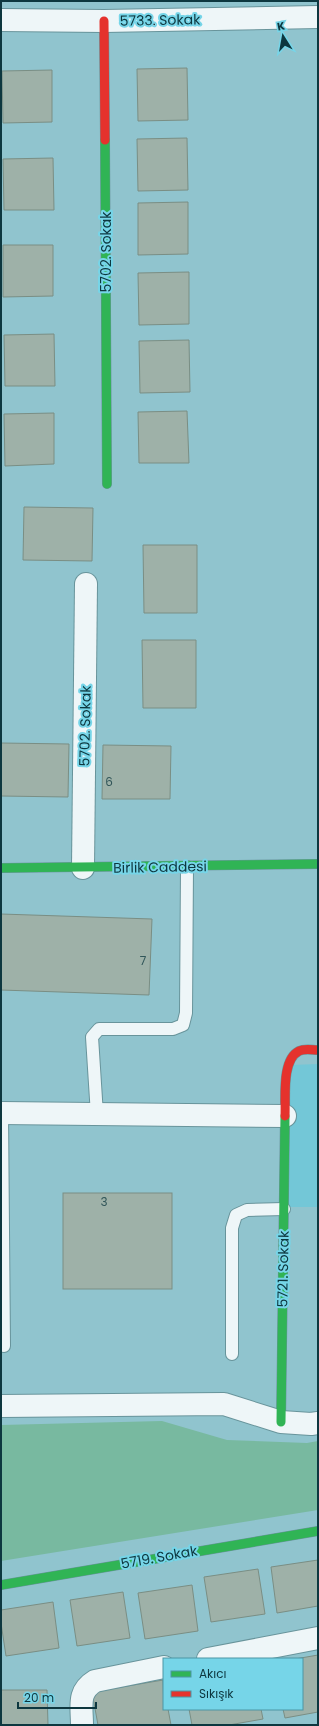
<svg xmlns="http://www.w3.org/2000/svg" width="319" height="1726" font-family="Poppins,sans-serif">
<rect width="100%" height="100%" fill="#90c4ce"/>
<polygon fill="#73c7d7" points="318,1064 318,1207 287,1207 291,1065"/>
<polygon fill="#78b9a0" points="162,1421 227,1440 307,1443 318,1441 318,1510 1,1561 1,1425"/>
<g fill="#9eb1a8" stroke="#7a8e84">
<polygon points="187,68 188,120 138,121 137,69"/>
<polygon points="52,70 52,122 3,123 2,71"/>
<polygon points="187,138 188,190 138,191 137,139"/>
<polygon points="53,158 54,210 4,210 3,159"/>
<polygon points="188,202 188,254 138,255 138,203"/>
<polygon points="3,245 53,245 53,296 3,297"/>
<polygon points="189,272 189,324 139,325 138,273"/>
<polygon points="54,334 55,386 5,386 4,335"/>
<polygon points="189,340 190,392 140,393 139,341"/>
<polygon points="187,411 189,463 139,463 138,412"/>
<polygon points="54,413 54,464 5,466 4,414"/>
<polygon points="24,507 93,508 92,561 23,560"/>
<polygon points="143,545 197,545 197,613 144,613"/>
<polygon points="142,640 196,640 196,708 143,708"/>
<polygon points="1,743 69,744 68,797 1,796"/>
<polygon points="103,745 171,746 170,799 102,799"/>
<polygon points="1,914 152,919 149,995 1,990"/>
<rect x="63" y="1193" width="109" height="96"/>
<polygon points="318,1560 318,1606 277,1613 271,1567"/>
<polygon points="258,1569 265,1614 211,1622 204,1577"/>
<polygon points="192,1585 198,1631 145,1639 138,1593"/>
<polygon points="123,1592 130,1638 77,1646 70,1600"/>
<polygon points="53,1602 59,1648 6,1656 1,1623 1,1610"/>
<polygon points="318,1655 318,1712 285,1718 283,1709 302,1709 302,1659 295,1659"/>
<polygon points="163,1680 164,1709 168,1709 171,1725 98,1725 92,1692"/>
<polygon points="1,1690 47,1690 48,1725 1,1725"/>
<polygon points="189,1709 261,1709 263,1719 229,1725 192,1725"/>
</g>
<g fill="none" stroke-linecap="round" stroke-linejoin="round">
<g stroke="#68949b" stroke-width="14">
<g id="lane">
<polyline points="2,1113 4,1346"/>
<polyline points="97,1115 92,1037 99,1029 173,1029 183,1025 186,1013 187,867"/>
<polyline points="232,1354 232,1228 236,1215 247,1210 284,1209"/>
</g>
</g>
<g stroke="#68949b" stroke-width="24">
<g id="street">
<polyline points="1,20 104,21 318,17"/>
<polyline points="83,868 86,584"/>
<polyline points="1,1113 285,1116"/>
<polyline points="1,1406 224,1404 281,1422 311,1424 318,1423"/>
<polyline points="208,1659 318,1638"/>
<path d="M82 1725C82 1706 77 1692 95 1681L164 1667"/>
</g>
</g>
<g stroke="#68949b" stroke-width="10">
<g id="fast">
<polyline points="105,140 107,484"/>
<polyline points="1,868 318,864"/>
<polyline points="281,1422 285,1116"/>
<polyline points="1,1585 318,1531"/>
</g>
</g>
<g stroke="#68949b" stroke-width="10">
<g id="jam">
<polyline points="104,21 105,140"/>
<path d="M285 1116C286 1099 281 1060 299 1051 305 1048 312 1050 318 1050"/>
</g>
</g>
<use href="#lane" stroke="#eef6f8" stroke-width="12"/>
<use href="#street" stroke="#eef6f8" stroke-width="22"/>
<use href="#fast" stroke="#30b455" stroke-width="9"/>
<use href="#jam" stroke="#e5322d" stroke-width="9"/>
</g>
<g text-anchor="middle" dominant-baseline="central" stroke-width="4" stroke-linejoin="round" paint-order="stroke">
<g font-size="12" fill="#315659">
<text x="109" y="781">6</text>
<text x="143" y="960">7</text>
<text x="104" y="1201">3</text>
</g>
<g font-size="14" fill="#0d373f" stroke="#76d5e8">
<text transform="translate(160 20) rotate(-1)">5733. Sokak</text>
<text transform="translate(106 252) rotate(-90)">5702. Sokak</text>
<text transform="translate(85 726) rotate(-89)">5702. Sokak</text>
<text transform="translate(160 867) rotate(-1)">Birlik Caddesi</text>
<text transform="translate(283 1269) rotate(-89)">5721. Sokak</text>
<text transform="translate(159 1557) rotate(-10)">5719. Sokak</text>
</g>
</g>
<rect width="319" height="1726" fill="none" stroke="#0d373f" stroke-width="4"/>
<rect x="163" y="1658" width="140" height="52" fill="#76d5e8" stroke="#4c96a4"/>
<rect x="171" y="1671" width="20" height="6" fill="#30b455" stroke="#4c96a4"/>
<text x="199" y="1678" font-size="12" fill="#0d373f">Akıcı</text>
<rect x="171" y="1691" width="20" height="6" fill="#e5322d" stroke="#4c96a4"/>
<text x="199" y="1698" font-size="12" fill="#0d373f">Sıkışık</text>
<g transform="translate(283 36) rotate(349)" stroke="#76d5e8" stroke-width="3" paint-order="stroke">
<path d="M0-3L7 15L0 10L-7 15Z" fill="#0d373f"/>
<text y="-6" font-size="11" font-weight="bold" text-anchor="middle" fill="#0d373f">K</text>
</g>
<path d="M18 1702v6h78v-6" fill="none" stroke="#0d373f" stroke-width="2"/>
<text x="24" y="1702" font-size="12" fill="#0d373f" stroke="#76d5e8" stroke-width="3" paint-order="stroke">20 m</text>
</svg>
